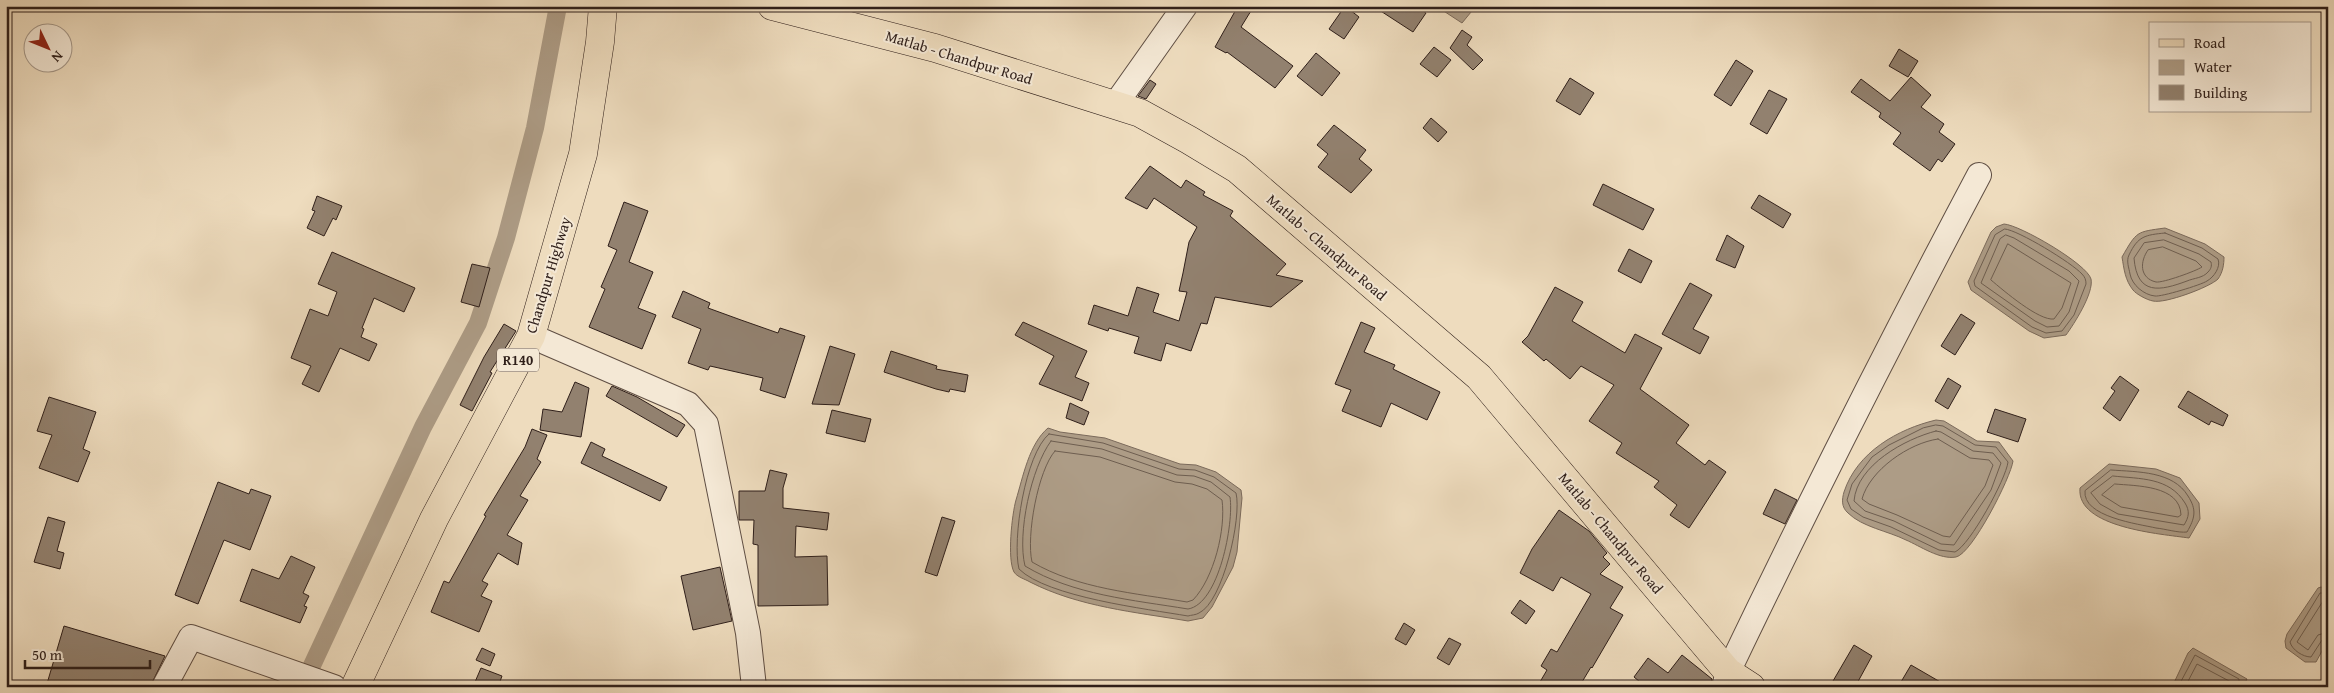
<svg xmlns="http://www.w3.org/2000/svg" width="2334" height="693" font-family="'Gentium Book Plus',serif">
<rect width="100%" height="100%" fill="#eedcbe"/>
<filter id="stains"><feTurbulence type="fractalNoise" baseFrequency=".004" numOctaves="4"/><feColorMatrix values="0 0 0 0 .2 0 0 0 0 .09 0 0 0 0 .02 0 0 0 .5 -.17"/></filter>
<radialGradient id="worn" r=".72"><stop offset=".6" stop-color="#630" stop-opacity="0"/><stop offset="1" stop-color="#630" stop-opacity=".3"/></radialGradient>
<g fill="#ad9c86" stroke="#7b6a5b">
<polygon points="1436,6 1476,6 1462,23"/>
<path d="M2004 224C2020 225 2087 264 2091 279 2094 293 2074 324 2066 335L2044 338 2029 331 1971 290 1968 282 1991 232 1996 227Z"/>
<path d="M2165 228 2205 244 2224 257C2224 264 2223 272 2218 279 2210 287 2165 304 2153 301 2147 300 2136 294 2133 290 2125 280 2124 269 2122 257 2137 231 2136 232 2165 228Z"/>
<path d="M1936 420 1944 421 1977 441 1999 442 2013 461C2011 477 1972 554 1956 557 1940 560 1920 546 1906 540 1888 531 1862 527 1848 513 1841 507 1842 499 1844 492 1857 452 1898 429 1936 420Z"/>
<path d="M1048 428 1060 432 1105 438 1180 464 1196 465 1216 472 1241 490 1242 498 1237 552 1233 567 1212 607 1203 618 1188 621C1135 612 1079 607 1030 582 1025 579 1017 577 1014 572 1007 559 1012 514 1016 500 1023 477 1029 444 1048 428Z"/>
<path d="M2109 464 2156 469 2180 478 2199 503 2200 519 2189 538C2162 534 2076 528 2080 488Z"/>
<polygon points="2321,587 2328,589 2328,640 2316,662 2305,662 2286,648 2285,641 2287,634 2318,588"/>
<polygon points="2193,648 2247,679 2243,687 2172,687 2188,653"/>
</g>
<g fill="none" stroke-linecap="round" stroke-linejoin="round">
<g stroke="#6e5e50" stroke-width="1">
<path d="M2005 229C2018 230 2072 263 2082 274 2085 277 2086 280 2086 284L2074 315 2062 331 2046 333 2032 327 1975 286 1974 281 1995 235Z"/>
<path d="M2165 233 2202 248 2218 259C2221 267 2214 277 2207 281 2201 285 2161 297 2155 296 2144 295 2132 285 2130 274 2129 268 2126 261 2129 255 2138 236 2145 235 2165 233Z"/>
<polygon points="2006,235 2014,238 2069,271 2079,281 2069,312 2059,326 2047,327 2035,321 1981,283 2000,239"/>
<path d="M2164 240 2199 254 2211 262C2212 266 2211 269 2208 272 2203 278 2194 278 2187 281 2160 291 2137 296 2134 258L2144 243Z"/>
<path d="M2008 244 2071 283 2062 308 2054 319C2039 321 2004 291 1991 280Z"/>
<path d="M2163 247 2196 261 2202 267C2196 271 2163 283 2156 282 2139 278 2140 261 2148 250Z"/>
<path d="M1936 425 1943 426 1975 445 1996 447 2008 462C2006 479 1970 545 1955 552L1939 550 1891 527 1863 517 1851 509 1847 500 1852 484 1872 457 1889 445 1923 428Z"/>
<path d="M1936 431 1941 432 1973 451 1993 453 2001 463 1991 490 1954 545 1941 544 1894 521 1865 511 1854 501C1857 465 1905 439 1936 431Z"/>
<path d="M1049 434 1103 443 1179 469 1195 470 1214 477 1236 493C1242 517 1223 602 1199 613 1196 615 1191 615 1188 616 1147 609 1047 597 1019 569 1012 540 1025 454 1049 434Z"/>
<path d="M1938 439 1970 458 1989 460 1993 465 1985 486 1950 537 1943 536 1897 515 1869 504 1862 499C1870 470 1909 443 1938 439Z"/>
<path d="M1051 441 1102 449 1177 475 1194 476 1211 482 1230 497C1234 523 1219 604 1188 609 1133 600 1073 595 1025 566 1017 534 1031 468 1051 441Z"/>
<path d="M1055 451 1100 457 1175 482 1192 484 1207 489 1222 500C1226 529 1214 578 1193 600L1187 602C1135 593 1078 589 1032 562 1026 536 1038 470 1055 451Z"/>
<path d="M2111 470C2138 472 2173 471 2188 496 2197 510 2195 518 2187 532 2178 533 2166 529 2156 528 2139 524 2082 517 2085 491Z"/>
<path d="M2113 476C2140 479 2169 477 2185 503 2190 511 2189 517 2184 525L2118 514 2100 504 2091 493Z"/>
<path d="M2115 484C2136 486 2180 485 2181 515L2178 517 2121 507 2102 495Z"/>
<path d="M2328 593H2320L2290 642C2292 650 2303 657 2311 657L2322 640 2328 638"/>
<polyline points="2328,600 2323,601 2297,642 2308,650 2318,635 2328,632"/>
<polyline points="2178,687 2195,655 2239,679 2239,687"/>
<polyline points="2185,687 2197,664 2231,682 2232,687"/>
</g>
<polyline stroke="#ad9c86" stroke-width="18" points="302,687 423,427 478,323 506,238 535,128 558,6"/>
</g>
<g fill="#92816f" stroke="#2f1f1a">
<polygon points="1238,6 1254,6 1241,27 1293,66 1275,88 1227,52 1226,53 1215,47"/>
<polygon points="1345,6 1359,17 1344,39 1329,29"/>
<polygon points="1373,6 1415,6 1426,13 1413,32"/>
<polygon points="1462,30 1472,37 1467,45 1483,60 1473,70 1450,48"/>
<polygon points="1434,47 1451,60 1437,77 1420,64"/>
<polygon points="1899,49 1918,61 1908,77 1889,66"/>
<polygon points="1316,53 1340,73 1322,96 1297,76"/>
<polygon points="1736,60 1753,71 1731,106 1714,95"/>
<polygon points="1911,77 1931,95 1921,107 1944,124 1939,132 1955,144 1942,162 1938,159 1930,171 1893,144 1901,133 1879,117 1881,113 1851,92 1861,79 1890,101"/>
<polygon points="1570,78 1594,93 1580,115 1556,101"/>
<polygon points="1150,80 1156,84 1146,99 1138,96"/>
<polygon points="1769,90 1787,99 1767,134 1750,124"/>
<polygon points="1431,118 1447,132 1438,142 1423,128"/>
<polygon points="1334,125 1366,150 1359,159 1372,170 1351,193 1318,167 1328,154 1317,145"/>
<polygon points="1150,166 1181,188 1186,180 1205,192 1203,195 1233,211 1230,216 1286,264 1276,275 1303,281 1271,307 1215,297 1207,324 1201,323 1191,351 1166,343 1161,361 1134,353 1139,337 1109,328 1108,331 1088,324 1094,305 1128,316 1137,287 1159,294 1153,312 1179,321 1187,292 1179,291 1183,273 1189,242 1197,227 1154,198 1147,209 1125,198"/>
<polygon points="1603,184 1654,209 1643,230 1593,205"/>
<polygon points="1759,195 1791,214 1783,228 1751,208"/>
<polygon points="317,196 342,206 336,220 333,218 324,236 307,228 315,211 312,210"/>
<polygon points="624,202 648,211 629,262 653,272 638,308 656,315 642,349 589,327 605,289 601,287 617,250 608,246"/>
<polygon points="1727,235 1744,246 1735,268 1716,260"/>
<polygon points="1629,249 1652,261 1641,283 1618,271"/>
<polygon points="332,252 415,288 404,312 374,298 362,328 364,329 361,337 377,344 369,361 340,348 319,392 302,384 311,366 291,358 310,309 328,316 337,292 318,284"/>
<polygon points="472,264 490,268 479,307 461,302"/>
<polygon points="1690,283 1712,295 1693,329 1709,337 1700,354 1662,334"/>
<polygon points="1555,287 1583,302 1572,321 1625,353 1635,334 1662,348 1640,389 1689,425 1676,443 1705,465 1709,460 1726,472 1689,528 1670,515 1677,505 1654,487 1659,481 1616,453 1622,443 1589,421 1614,385 1581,366 1570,379 1546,359 1544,361 1522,342 1528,336"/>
<polygon points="683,291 710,303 708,308 741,320 778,333 780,328 805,336 785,398 760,390 763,378 710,366 708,370 688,363 701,329 672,317"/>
<polygon points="1961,314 1975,323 1955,355 1941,346"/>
<polygon points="1023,322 1087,351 1075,377 1089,383 1082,401 1039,384 1054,356 1015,335"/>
<polygon points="1361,322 1375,328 1364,352 1395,365 1393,369 1440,392 1427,420 1391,403 1381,427 1342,411 1351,390 1335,384"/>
<polygon points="504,324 516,331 490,372 492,373 472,411 460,405 484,357"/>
<polygon points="830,346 855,354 839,405 812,404"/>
<polygon points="891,351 937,366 936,369 968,375 965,392 950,389 949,392 936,389 884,372"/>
<polygon points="2120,376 2139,390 2120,421 2103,408 2115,391 2111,388"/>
<polygon points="1948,378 1961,386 1948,409 1935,401"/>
<polygon points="575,382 589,388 581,437 540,430 543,409 562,412"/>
<polygon points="612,386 637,397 685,425 677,437 606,396"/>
<polygon points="2188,391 2228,415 2223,426 2211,421 2209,425 2178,407"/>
<polygon points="49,397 96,412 83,449 90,452 78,482 39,468 52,435 37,431"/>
<polygon points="1070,403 1089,412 1084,425 1066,418"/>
<polygon points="1995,409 2026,419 2018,442 1987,432"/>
<polygon points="832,410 871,419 865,442 826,433"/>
<polygon points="532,429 547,435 537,459 541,462 520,496 528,500 507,535 522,543 518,565 498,553 482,581 488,584 481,596 492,601 479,632 431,612 444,581 449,583 486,516 484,515 525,447"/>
<polygon points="591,442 605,449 602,456 667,487 660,501 581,463"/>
<polygon points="770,470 787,474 783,488 783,508 829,513 827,530 796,526 795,557 827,556 828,605 758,606 758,545 753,544 754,520 739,520 739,491 765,491"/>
<polygon points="218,482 249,494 251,489 271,496 250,550 224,540 198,604 175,595"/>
<polygon points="1775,489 1797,500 1785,524 1763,514"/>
<polygon points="1559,510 1589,531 1607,553 1603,557 1610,564 1600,574 1623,587 1610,608 1623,615 1592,668 1591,667 1579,687 1537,687 1547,670 1541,666 1551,649 1557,652 1591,594 1561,577 1553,591 1520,573 1532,549"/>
<polygon points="48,517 65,522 57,551 64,553 60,569 34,562"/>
<polygon points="942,517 955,521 937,576 925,572"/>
<polygon points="291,556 315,567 303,593 309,596 304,606 307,607 300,623 240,601 252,569 279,579"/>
<polygon points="720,567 732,621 693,630 681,576"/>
<polygon points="1520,600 1535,611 1526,624 1511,613"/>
<polygon points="1404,623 1415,630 1406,645 1395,639"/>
<polygon points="64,626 165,656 150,687 46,687"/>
<polygon points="1449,638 1461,644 1449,665 1437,658"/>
<polygon points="1854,645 1872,656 1855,687 1843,687 1833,681"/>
<polygon points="482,648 495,654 490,666 476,660"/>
<polygon points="1682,655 1712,679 1711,687 1646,687 1634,677 1648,658 1668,673"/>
<polygon points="1911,665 1949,687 1898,687"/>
<polygon points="481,668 502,676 498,687 487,687 475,682"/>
</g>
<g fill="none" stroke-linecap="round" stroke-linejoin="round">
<g stroke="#5f4e43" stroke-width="26">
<g id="minor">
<polyline points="1115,105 1185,6"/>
<polyline points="531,336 688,404 706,424 748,633 754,687"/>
<polyline points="164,687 191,637 334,687"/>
<path d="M1724 687 1728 672C1808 505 1892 339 1979 175"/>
</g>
</g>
<g stroke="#2f1f1a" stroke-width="29">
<g id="major">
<polyline points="772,6 935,48 1140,113 1189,140 1237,169 1479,377 1728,672 1751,687"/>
<polyline points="355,687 434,519 531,336 583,154 600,42 603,6"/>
</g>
</g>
<use href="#minor" stroke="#f4e8d5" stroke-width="24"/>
<use href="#major" stroke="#eedcbe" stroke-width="28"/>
</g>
<g text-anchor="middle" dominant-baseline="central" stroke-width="4" stroke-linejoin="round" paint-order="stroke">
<rect fill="#f4e8d5" stroke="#6a5b52" stroke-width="1" x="497" y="348.5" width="42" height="23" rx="4"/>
<g font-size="14" font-weight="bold" fill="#2f1f1a">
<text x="518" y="360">R140</text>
</g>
<g font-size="15" fill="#2f1f1a" stroke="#f4e8d5">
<text transform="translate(959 57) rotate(17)">Matlab - Chandpur Road</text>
<text transform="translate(1327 247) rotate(41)">Matlab - Chandpur Road</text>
<text transform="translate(548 275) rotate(-73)">Chandpur Highway</text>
<text transform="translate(1611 533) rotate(50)">Matlab - Chandpur Road</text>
</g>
</g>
<rect width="2334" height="693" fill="none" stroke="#eedcbe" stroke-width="25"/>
<rect x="8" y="8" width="2319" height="678" fill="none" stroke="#2f1f1a" stroke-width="2.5"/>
<rect x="12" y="12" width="2309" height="668" fill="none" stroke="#2f1f1a"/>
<rect x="2149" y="22" width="162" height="90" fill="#f4e8d5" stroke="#a5988a"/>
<rect x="2159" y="39" width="25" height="8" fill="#eedcbe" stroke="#a5988a"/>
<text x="2194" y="48" font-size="15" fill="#2f1f1a">Road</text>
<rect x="2159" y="60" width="25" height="15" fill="#ad9c86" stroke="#a5988a"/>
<text x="2194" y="72" font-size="15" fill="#2f1f1a">Water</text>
<rect x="2159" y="85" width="25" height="15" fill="#92816f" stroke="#a5988a"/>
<text x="2194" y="98" font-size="15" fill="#2f1f1a">Building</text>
<g transform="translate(48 48) rotate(133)"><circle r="24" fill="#f4e8d5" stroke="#a5988a"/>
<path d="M0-4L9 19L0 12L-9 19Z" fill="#8f2418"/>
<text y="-8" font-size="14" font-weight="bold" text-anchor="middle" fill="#2f1f1a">N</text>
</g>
<path d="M25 660v8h125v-8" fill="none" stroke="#2f1f1a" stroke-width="2.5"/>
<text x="32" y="660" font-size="15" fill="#2f1f1a" stroke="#f4e8d5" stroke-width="4" paint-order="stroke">50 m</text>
<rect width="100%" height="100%" filter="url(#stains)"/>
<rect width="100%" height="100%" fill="url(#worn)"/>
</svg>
